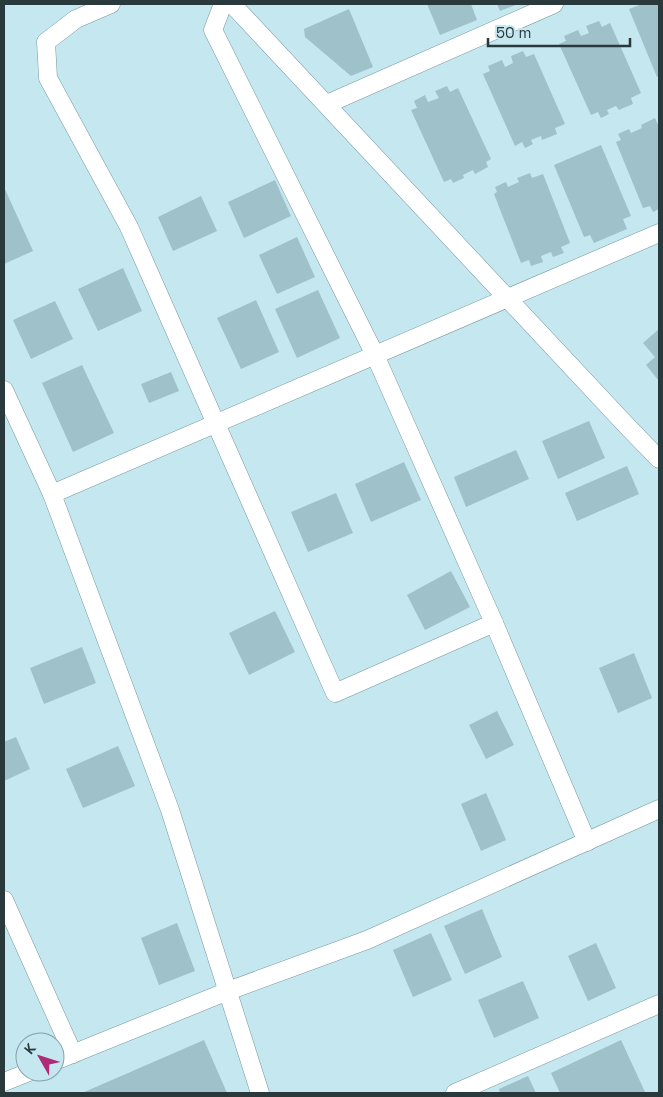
<svg xmlns="http://www.w3.org/2000/svg" width="663" height="1097" font-family="'Space Grotesk',sans-serif">
<rect width="100%" height="100%" fill="#c4e7f0"/>
<g fill="#9fc2ca">
<polygon points="427,4 471,4 477,20 440,35"/>
<polygon points="497,4 518,4 500,11"/>
<polygon points="642,4 659,4 659,76 657,77 629,9"/>
<polygon points="349,9 373,67 351,76 305,37 304,29"/>
<polygon points="599,21 602,27 610,23 641,93 631,98 633,104 619,110 616,106 607,110 609,114 601,118 598,112 591,115 559,44 566,41 564,36 578,30 581,36 589,33 586,26"/>
<polygon points="523,51 526,57 534,54 565,124 555,128 557,134 542,140 541,136 531,140 533,144 525,148 522,142 515,146 483,74 490,71 488,66 502,60 505,67 513,63 511,56"/>
<polygon points="447,86 450,92 458,88 491,159 486,162 488,167 475,174 473,170 463,175 464,178 453,183 451,179 444,182 411,110 417,108 414,101 425,95 428,102 439,98 435,91"/>
<polygon points="655,118 658,125 659,124 659,209 653,212 650,206 643,208 616,142 621,140 618,134 629,129 631,133 642,128 641,125"/>
<polygon points="601,145 631,216 623,219 627,229 594,243 590,235 584,237 554,165"/>
<polygon points="530,173 532,178 543,174 570,243 561,247 564,253 553,257 551,252 541,256 543,262 531,266 529,260 521,263 494,194 497,192 495,187 506,182 508,187 519,182 517,178"/>
<polygon points="275,180 291,216 244,238 228,202"/>
<polygon points="4,187 33,251 4,264"/>
<polygon points="201,196 217,231 173,251 158,217"/>
<polygon points="297,237 315,277 277,294 259,255"/>
<polygon points="123,268 142,311 98,331 78,289"/>
<polygon points="318,290 340,338 297,358 275,309"/>
<polygon points="256,300 279,352 241,369 217,318"/>
<polygon points="55,301 73,339 31,359 13,320"/>
<polygon points="659,329 659,381 646,365 655,357 643,343"/>
<polygon points="82,365 114,433 73,452 42,383"/>
<polygon points="171,372 179,391 149,403 141,384"/>
<polygon points="589,421 605,458 558,479 542,441"/>
<polygon points="516,450 529,479 466,507 454,477"/>
<polygon points="404,462 421,500 371,522 355,484"/>
<polygon points="627,466 639,494 577,521 565,493"/>
<polygon points="336,493 353,533 308,552 291,512"/>
<polygon points="451,571 470,607 425,630 407,595"/>
<polygon points="275,611 295,652 249,675 229,633"/>
<polygon points="82,647 96,683 44,704 30,668"/>
<polygon points="634,653 652,698 618,713 599,668"/>
<polygon points="497,711 514,745 486,759 469,725"/>
<polygon points="16,737 30,769 4,781 4,742"/>
<polygon points="118,746 135,786 83,808 66,769"/>
<polygon points="486,793 506,840 481,851 461,804"/>
<polygon points="482,909 502,957 465,974 444,926"/>
<polygon points="177,923 195,971 159,985 141,938"/>
<polygon points="431,933 452,980 413,997 393,950"/>
<polygon points="596,943 616,988 588,1001 568,956"/>
<polygon points="523,981 539,1018 494,1038 478,1000"/>
<polygon points="204,1040 227,1093 82,1093"/>
<polygon points="621,1040 645,1092 642,1093 560,1093 551,1073"/>
<polygon points="528,1076 536,1093 500,1093 499,1089"/>
</g>
<g fill="none" stroke-linecap="round" stroke-linejoin="round">
<g stroke="#7798a0" stroke-width="19">
<g id="street">
<polyline points="111,4 76,19 46,42 48,78 129,227 335,693 494,623"/>
<polyline points="223,4 213,30 375,355 494,623 587,842"/>
<polyline points="232,4 626,425 659,459"/>
<polyline points="327,104 554,4"/>
<polyline points="4,390 52,494 170,810 260,1093"/>
<polyline points="52,494 659,233"/>
<polyline points="4,900 73,1054"/>
<polyline points="55,1061 228,991 367,940 659,809"/>
<polyline points="4,1082 29,1072"/>
<polyline points="455,1093 659,1004"/>
</g>
</g>
<use href="#street" stroke="#fff" stroke-width="18"/>
</g>
<rect width="663" height="1097" fill="none" stroke="#2a393c" stroke-width="10"/>
<g transform="translate(40 1057) rotate(309)"><circle r="24" fill="#c4e7f0" stroke="#86a1a8"/>
<path d="M0-4L9 19L0 12L-9 19Z" fill="#ad2b77"/>
<text y="-8" font-size="14" font-weight="bold" text-anchor="middle" fill="#2a393c">K</text>
</g>
<path d="M488 38v8h142v-8" fill="none" stroke="#2a393c" stroke-width="2.5"/>
<text x="496" y="38" font-size="15" fill="#2a393c" stroke="#c4e7f0" stroke-width="4" paint-order="stroke">50 m</text>
</svg>
